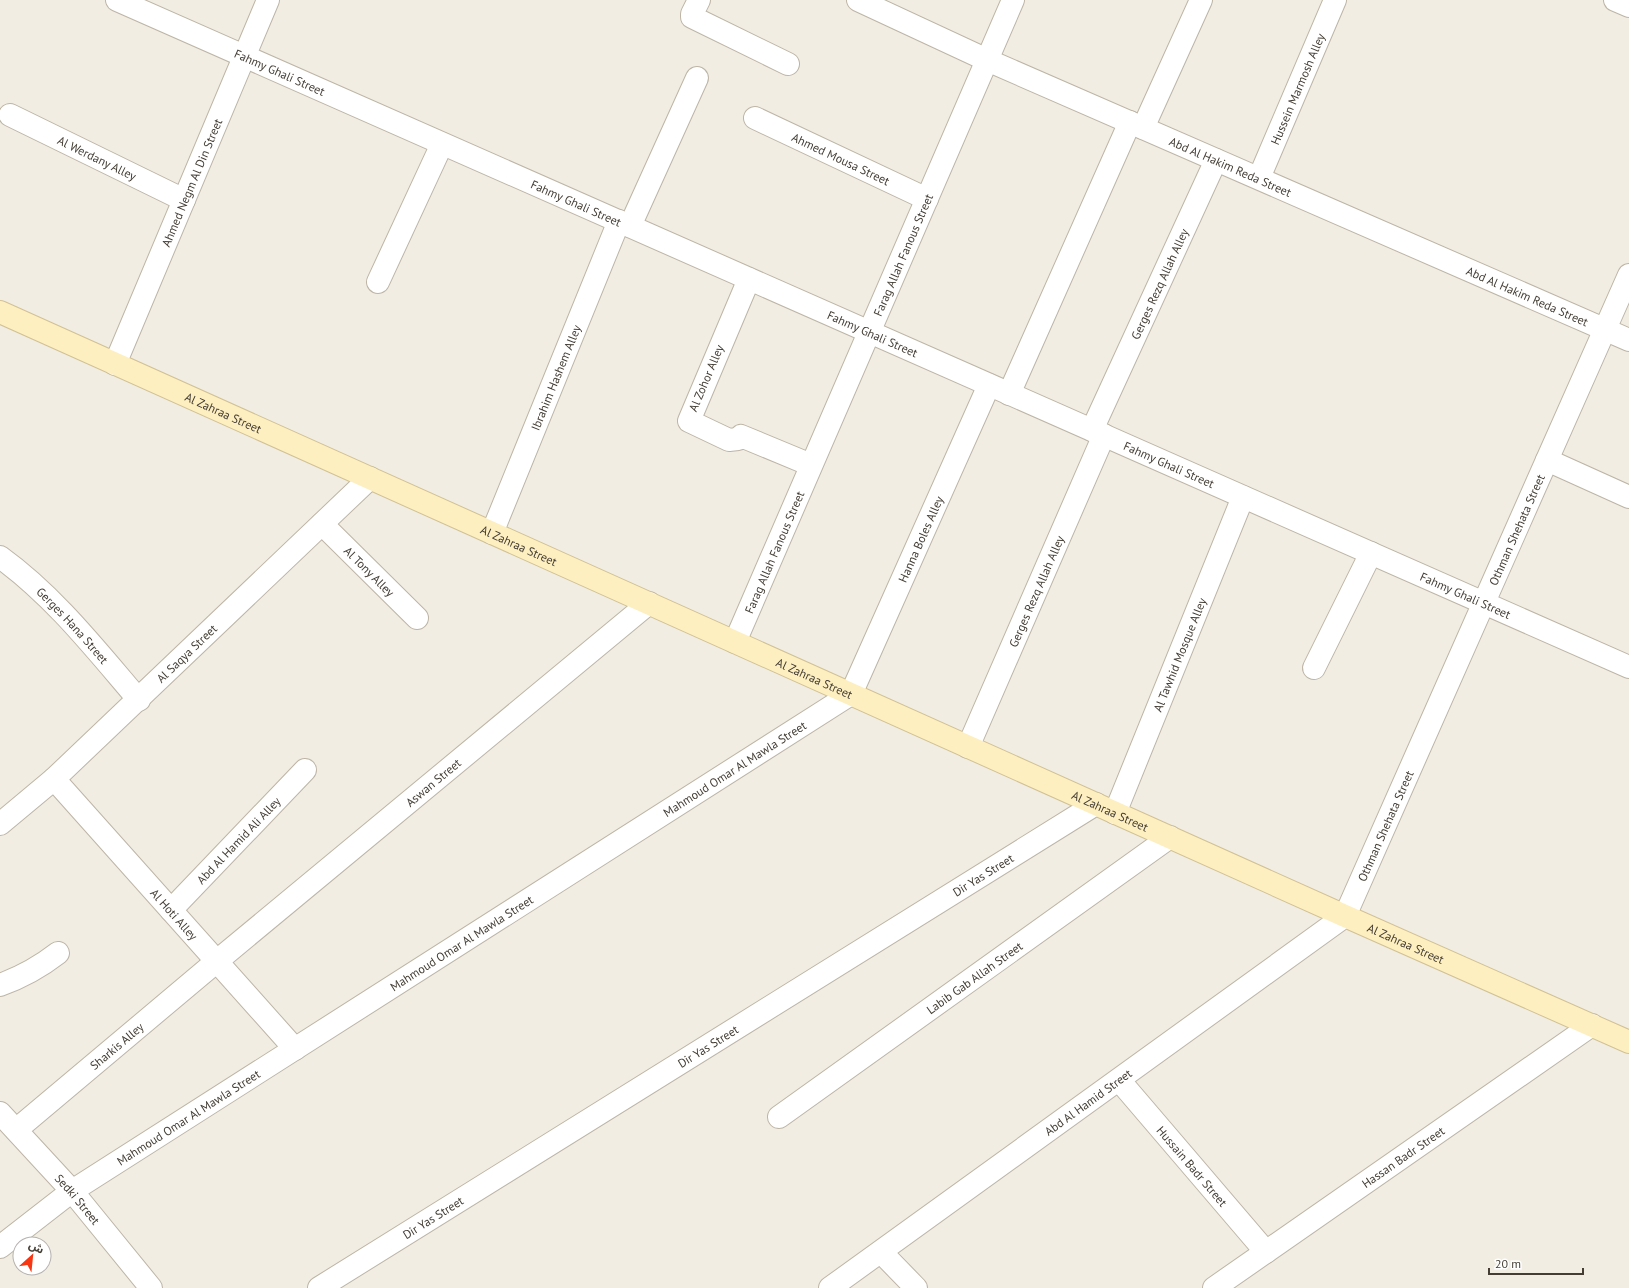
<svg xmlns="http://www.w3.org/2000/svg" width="1629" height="1288" font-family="'PT Sans','Noto Sans Arabic',sans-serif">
<rect width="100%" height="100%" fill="#f1ede3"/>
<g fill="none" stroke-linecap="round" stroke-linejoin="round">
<g stroke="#bdb5a6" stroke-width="24">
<g id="street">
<path id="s1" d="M117 0 1629 667"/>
<polyline points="699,0 692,14 692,17 694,18 788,64"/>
<path id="s2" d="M858 0 987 60 1629 340"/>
<polyline points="1615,0 1629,6"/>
<path id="s3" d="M10 115 184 200"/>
<path id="s4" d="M755 118 927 199"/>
<polyline points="1143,128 1201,0"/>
<path id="s5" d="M1259 178 1335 0"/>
<polyline points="630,226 697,78"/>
<polyline points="749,279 689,421 729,440 738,439 741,436 811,465"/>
<polyline points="378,282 442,144"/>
<path id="s6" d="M115 364 268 0"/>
<polyline points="1009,394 1130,122"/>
<path id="s7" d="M1092 430 1216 160"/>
<polyline points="1547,460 1629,497"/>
<path id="s8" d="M322 524 417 618"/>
<path id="s9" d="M492 533 619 221"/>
<path id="s10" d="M0 557C54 596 96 650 139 700"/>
<path id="s11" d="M735 642 1013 0"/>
<polyline points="1314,668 1371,553"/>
<path id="s12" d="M968 747 1104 435"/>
<path id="s13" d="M54 779 295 1049"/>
<path id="s14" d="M1115 813 1243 497"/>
<path id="s15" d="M0 824 54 779 370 478"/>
<path id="s16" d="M171 910 305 770"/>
<path d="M0 985C22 977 40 967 58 953"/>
<path id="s17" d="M1119 1080 1266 1252"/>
<path id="s18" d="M0 1113 72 1191 151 1288"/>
<path id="s19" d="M779 1117 1170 837"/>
<path id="s20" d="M16 1130 217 961 649 603"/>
<path id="s21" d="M0 1247 72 1191 851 694 989 385"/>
<polyline points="881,1252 916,1288"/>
<path id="s22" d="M319 1288 1096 804"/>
<path id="s23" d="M830 1288 1345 916 1629 275"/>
<path id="s24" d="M1214 1288 1592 1025"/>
</g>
</g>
<g stroke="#d1c193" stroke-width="24">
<g id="secondary">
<path id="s25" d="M0 312 1345 916 1629 1042"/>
</g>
</g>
<use href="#street" stroke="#fff" stroke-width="22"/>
<use href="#secondary" stroke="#feefc1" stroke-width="22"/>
</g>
<g text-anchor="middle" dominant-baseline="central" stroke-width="3" stroke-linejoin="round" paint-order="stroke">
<g font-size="12" fill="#433d34" stroke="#fff">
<text stroke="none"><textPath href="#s1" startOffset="178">Fahmy Ghali Street</textPath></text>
<text stroke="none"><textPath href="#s5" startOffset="97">Hussein Marmosh Alley</textPath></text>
<text stroke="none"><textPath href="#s3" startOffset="97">Al Werdany Alley</textPath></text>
<text stroke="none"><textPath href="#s4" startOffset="95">Ahmed Mousa Street</textPath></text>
<text stroke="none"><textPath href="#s2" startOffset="408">Abd Al Hakim Reda Street</textPath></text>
<text stroke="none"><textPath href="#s6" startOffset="197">Ahmed Negm Al Din Street</textPath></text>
<text stroke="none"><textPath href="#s1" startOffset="502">Fahmy Ghali Street</textPath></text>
<text stroke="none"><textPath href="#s11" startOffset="422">Farag Allah Fanous Street</textPath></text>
<text stroke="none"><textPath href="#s7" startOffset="161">Gerges Rezq Allah Alley</textPath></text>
<text stroke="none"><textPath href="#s2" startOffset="732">Abd Al Hakim Reda Street</textPath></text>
<text stroke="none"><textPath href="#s1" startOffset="826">Fahmy Ghali Street</textPath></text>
<text stroke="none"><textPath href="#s9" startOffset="168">Ibrahim Hashem Alley</textPath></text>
<text transform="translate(706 378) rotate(-67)">Al Zohor Alley</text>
<text stroke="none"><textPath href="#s25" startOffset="245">Al Zahraa Street</textPath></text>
<text stroke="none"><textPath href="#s1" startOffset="1150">Fahmy Ghali Street</textPath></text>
<text stroke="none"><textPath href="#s23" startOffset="1058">Othman Shehata Street</textPath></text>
<text stroke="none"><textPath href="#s21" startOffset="1185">Hanna Boles Alley</textPath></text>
<text stroke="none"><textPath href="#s25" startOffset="569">Al Zahraa Street</textPath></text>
<text stroke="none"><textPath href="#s11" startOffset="98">Farag Allah Fanous Street</textPath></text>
<text stroke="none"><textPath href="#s8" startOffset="67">Al Tony Alley</textPath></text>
<text stroke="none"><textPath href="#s12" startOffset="170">Gerges Rezq Allah Alley</textPath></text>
<text stroke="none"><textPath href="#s1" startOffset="1474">Fahmy Ghali Street</textPath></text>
<text stroke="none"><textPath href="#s10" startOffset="100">Gerges Hana Street</textPath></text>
<text stroke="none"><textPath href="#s15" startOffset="253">Al Saqya Street</textPath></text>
<text stroke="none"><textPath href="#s14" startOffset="171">Al Tawhid Mosque Alley</textPath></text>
<text stroke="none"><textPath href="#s25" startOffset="893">Al Zahraa Street</textPath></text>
<text stroke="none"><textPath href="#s21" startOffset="877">Mahmoud Omar Al Mawla Street</textPath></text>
<text stroke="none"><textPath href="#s20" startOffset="543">Aswan Street</textPath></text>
<text stroke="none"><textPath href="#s25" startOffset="1217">Al Zahraa Street</textPath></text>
<text stroke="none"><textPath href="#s23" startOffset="734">Othman Shehata Street</textPath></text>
<text stroke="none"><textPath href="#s16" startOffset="97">Abd Al Hamid Ali Alley</textPath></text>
<text stroke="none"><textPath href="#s22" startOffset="782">Dir Yas Street</textPath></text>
<text stroke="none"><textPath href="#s13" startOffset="181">Al Hoti Alley</textPath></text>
<text stroke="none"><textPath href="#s21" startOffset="553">Mahmoud Omar Al Mawla Street</textPath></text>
<text stroke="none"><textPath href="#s25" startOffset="1541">Al Zahraa Street</textPath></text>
<text stroke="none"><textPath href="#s19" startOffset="240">Labib Gab Allah Street</textPath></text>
<text stroke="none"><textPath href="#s20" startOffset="131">Sharkis Alley</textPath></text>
<text stroke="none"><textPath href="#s22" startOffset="458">Dir Yas Street</textPath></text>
<text stroke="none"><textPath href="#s23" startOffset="318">Abd Al Hamid Street</textPath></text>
<text stroke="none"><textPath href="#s21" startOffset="229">Mahmoud Omar Al Mawla Street</textPath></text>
<text stroke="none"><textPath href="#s24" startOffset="230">Hassan Badr Street</textPath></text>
<text stroke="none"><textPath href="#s17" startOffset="113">Hussain Badr Street</textPath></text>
<text stroke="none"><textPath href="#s18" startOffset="116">Sedki Street</textPath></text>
<text stroke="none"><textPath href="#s22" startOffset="134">Dir Yas Street</textPath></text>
</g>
</g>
<g transform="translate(32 1256) rotate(27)"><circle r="19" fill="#ffffff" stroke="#b4b1ae"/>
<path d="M0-3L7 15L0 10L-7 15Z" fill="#f73714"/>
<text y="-6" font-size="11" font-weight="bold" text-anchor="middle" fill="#433d34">ش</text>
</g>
<path d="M1489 1268v6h94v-6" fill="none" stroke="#433d34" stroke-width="2"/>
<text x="1495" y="1268" font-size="12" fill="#433d34" stroke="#ffffff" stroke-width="3" paint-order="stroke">20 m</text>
</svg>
